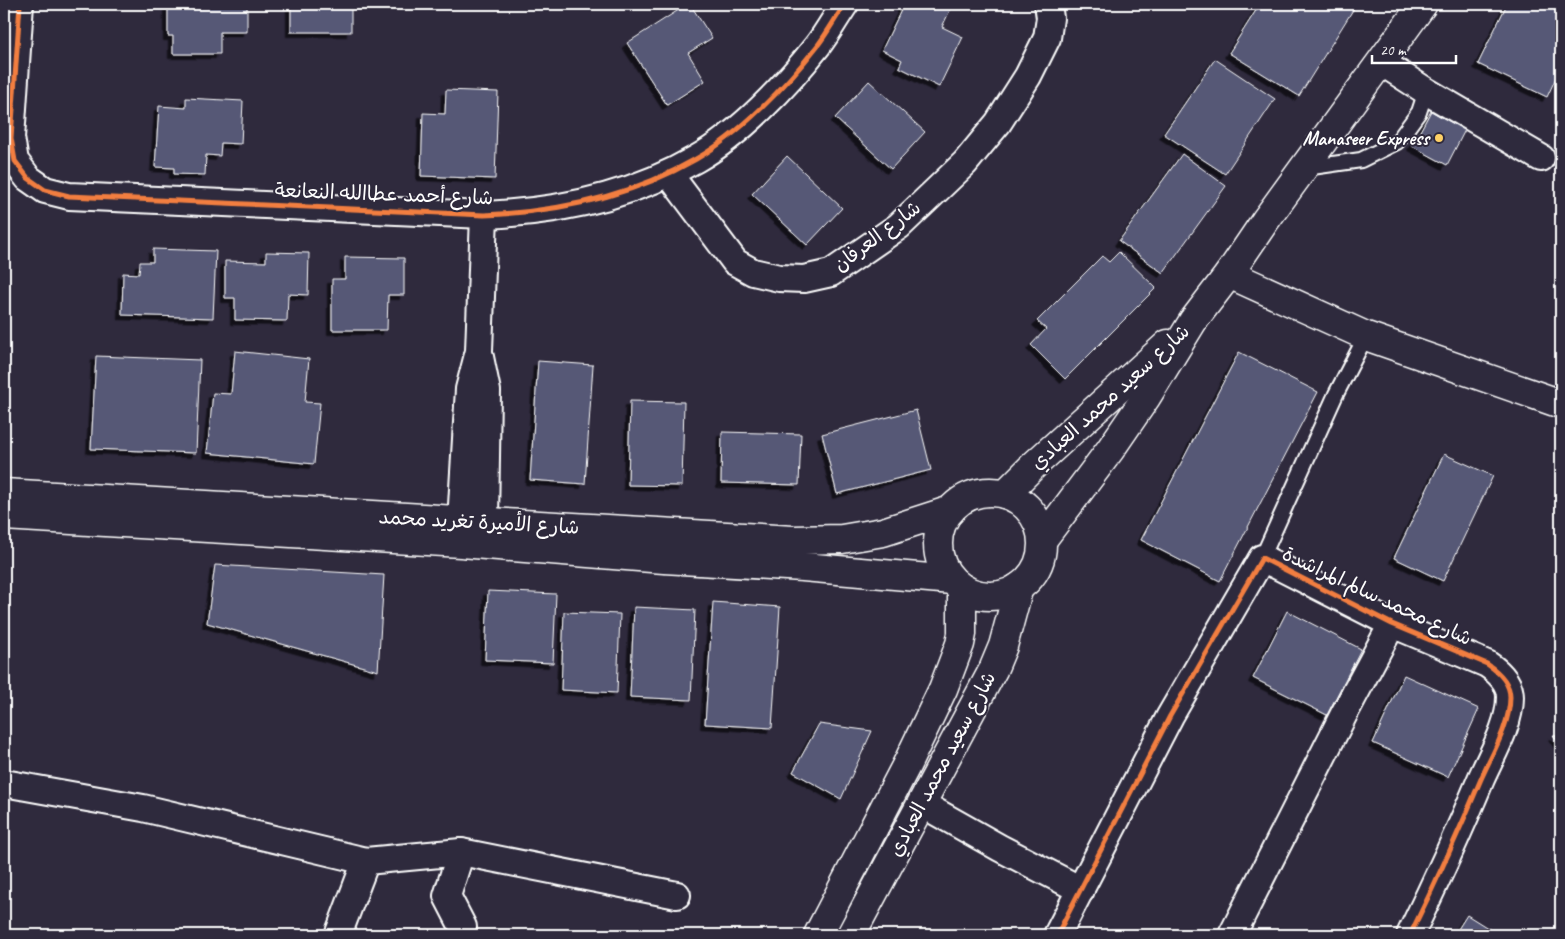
<svg xmlns="http://www.w3.org/2000/svg" width="1565" height="939" font-family="Caveat,'Playpen Sans Arabic',sans-serif">
<defs>
<filter id="shadow"><feDropShadow dx="-4.5" dy="4.5" stdDeviation="0" flood-color="#0009"/></filter>
</defs>
<rect width="100%" height="100%" fill="#2f2a3d"/>
<filter id="ink" filterUnits="userSpaceOnUse"><feTurbulence type="fractalNoise" baseFrequency=".02" numOctaves="2"/><feDisplacementMap in="SourceGraphic" scale="10" xChannelSelector="R" yChannelSelector="G"/><feConvolveMatrix kernelMatrix="1 2 1 2 8 2 1 2 1" color-interpolation-filters="sRGB"/></filter>
<g filter="url(#ink)">
<g fill="#575976" stroke="#fff" filter="url(#shadow)">
<polygon points="168,4 247,4 247,32 220,32 220,54 173,54 173,36 168,36"/>
<rect x="291" y="4" width="60" height="28"/>
<polygon points="688,4 690,4 712,38 688,53 705,81 667,105 627,43"/>
<polygon points="904,4 953,4 942,27 963,37 939,87 899,67 902,60 882,50"/>
<polygon points="1260,4 1356,5 1299,96 1229,53"/>
<polygon points="1507,4 1561,5 1561,67 1547,97 1478,64"/>
<polygon points="1215,59 1275,99 1225,174 1164,134"/>
<polygon points="869,81 925,132 891,169 835,118"/>
<polygon points="446,90 498,92 495,179 421,176 423,113 445,114"/>
<polygon points="186,98 243,101 241,144 221,143 220,156 206,155 205,175 174,174 174,168 155,167 159,106 186,108"/>
<polygon points="1431,111 1465,130 1447,165 1412,146"/>
<polygon points="1182,154 1226,186 1163,273 1119,241"/>
<polygon points="787,156 842,208 807,245 752,194"/>
<polygon points="153,249 216,251 213,318 122,315 123,273 139,274 140,262 153,262"/>
<polygon points="266,252 309,253 308,295 288,294 287,321 235,320 235,298 225,298 225,261 266,262"/>
<polygon points="1119,252 1156,288 1065,379 1031,345 1046,329 1037,321 1102,256 1109,262"/>
<polygon points="345,257 404,258 404,295 388,295 387,330 332,330 332,279 345,279"/>
<polygon points="235,351 309,359 305,402 320,403 314,464 207,453 213,393 231,394"/>
<polygon points="1239,352 1318,392 1220,581 1141,540"/>
<polygon points="96,356 200,360 196,453 91,449"/>
<polygon points="538,361 593,365 585,484 530,480"/>
<polygon points="630,401 684,402 682,486 628,485"/>
<polygon points="916,410 931,470 837,494 822,434"/>
<polygon points="722,432 801,434 799,485 721,483"/>
<polygon points="1444,454 1493,476 1443,581 1394,558"/>
<polygon points="215,565 384,575 378,671 207,623"/>
<polygon points="488,591 556,594 553,663 485,660"/>
<polygon points="713,602 780,607 772,728 705,724"/>
<polygon points="634,607 695,610 691,700 630,697"/>
<polygon points="1287,611 1361,649 1327,715 1253,678"/>
<polygon points="564,612 620,614 617,693 561,690"/>
<polygon points="1404,675 1479,709 1448,777 1373,743"/>
<polygon points="819,724 872,731 841,799 793,772"/>
<polygon points="1553,735 1561,738 1561,747"/>
<polygon points="1467,915 1499,935 1458,935 1455,934"/>
<polygon points="1108,931 1117,935 1106,935"/>
</g>
<g fill="none" stroke-linecap="round" stroke-linejoin="round">
<g stroke="#fff" stroke-width="18">
<g id="service">
<polyline points="1305,168 1361,160 1397,142 1419,112 1426,91"/>
<polyline points="1262,558 1336,394 1366,336"/>
</g>
</g>
<g stroke="#fff" stroke-width="30">
<g id="minor">
<path d="M20 4 11 138 15 161 28 178 45 190 69 196 484 215C557 212 632 196 696 159 740 134 786 86 818 45 828 32 836 17 845 4"/>
<polyline points="1381,62 1426,91 1541,158"/>
<polyline points="669,174 735,262 753,272 779,278 804,279 831,273 899,226 965,163 998,123 1028,76 1047,38 1050,18 1048,4"/>
<polyline points="480,357 487,391 485,522"/>
<polyline points="461,522 469,389 479,351 484,215"/>
<polyline points="4,783 143,808 366,861 461,852 677,895"/>
<polyline points="922,804 1000,848 1081,890"/>
<polyline points="461,852 447,896 463,927 462,935"/>
<polyline points="338,935 366,861"/>
<path d="M1057 935 1170 716 1262 558 1392 624 1487 664C1499 672 1510 682 1510 697 1510 725 1492 754 1481 779 1459 832 1435 884 1410 935"/>
<polyline points="1232,935 1344,714 1392,624"/>
</g>
</g>
<g stroke="#fff" stroke-width="31">
<g id="tertiary">
<polyline points="1229,274 1366,336 1561,404"/>
<circle cx="990" cy="544" r="52"/>
<polyline points="4,493 793,540 842,539 883,532 951,510"/>
<polyline points="1005,494 1033,466 1168,344"/>
<polyline points="4,516 461,543 664,559 803,567 952,580"/>
<polyline points="1043,539 1110,450 1147,396 1193,321 1229,274 1265,221 1423,4"/>
<polyline points="818,935 907,764 943,689 960,644 962,634 962,588"/>
<polyline points="851,935 993,670 1003,646 1019,587"/>
</g>
</g>
<use href="#service" stroke="#2f2a3d" stroke-width="14"/>
<use href="#minor" stroke="#2f2a3d" stroke-width="26"/>
<use href="#tertiary" stroke="#2f2a3d" stroke-width="28"/>
<g stroke="#2f2a3d" stroke-width="8">
<g id="cycleway">
<path d="M20 4 11 138 15 161 28 178 45 190 69 196 484 215C557 212 632 196 696 159 740 134 786 86 818 45 828 32 836 17 845 4"/>
<path d="M1057 935 1170 716 1262 558 1392 624 1487 664C1499 672 1510 682 1510 697 1510 725 1492 754 1481 779 1459 832 1435 884 1410 935"/>
</g>
</g>
<use href="#cycleway" stroke="#f27e40" stroke-width="5"/>
</g>
</g>
<circle fill="#ffd166" stroke="#2f2a3d" stroke-width="2" cx="1439" cy="138" r="5"/>
<g text-anchor="middle" dominant-baseline="central" stroke-width="4" stroke-linejoin="round" paint-order="stroke">
<g font-size="20" font-weight="bold" fill="#fff" stroke="#2f2a3d" text-anchor="end">
<text x="1429" y="138">Manaseer Express</text>
</g>
<g font-size="20" fill="#fff" stroke="#2f2a3d">
<text transform="translate(384 194) rotate(2)">شارع أحمد عطاالله النعانعة</text>
<text transform="translate(877 236) rotate(-37)">شارع العرفان</text>
<text transform="translate(1110 397) rotate(-42)">شارع سعيد محمد العبادي</text>
<text transform="translate(479 522) rotate(3)">شارع الأميرة تغريد محمد</text>
<text transform="translate(1377 596) rotate(25)">شارع محمد سالم المراشدة</text>
<text transform="translate(942 764) rotate(-62)">شارع سعيد محمد العبادي</text>
</g>
</g>
<rect width="1565" height="939" fill="none" stroke="#2f2a3d" stroke-width="20"/>
<rect x="10" y="10" width="1545" height="919" fill="none" stroke="#fff" stroke-width="2" filter="url(#ink)"/>
<path d="M1372 55v8h84v-8" fill="none" stroke="#ffffff" stroke-width="2.5"/>
<text x="1380" y="55" font-size="15" fill="#ffffff" stroke="#2f2a3d" stroke-width="4" paint-order="stroke">20 m</text>
</svg>
